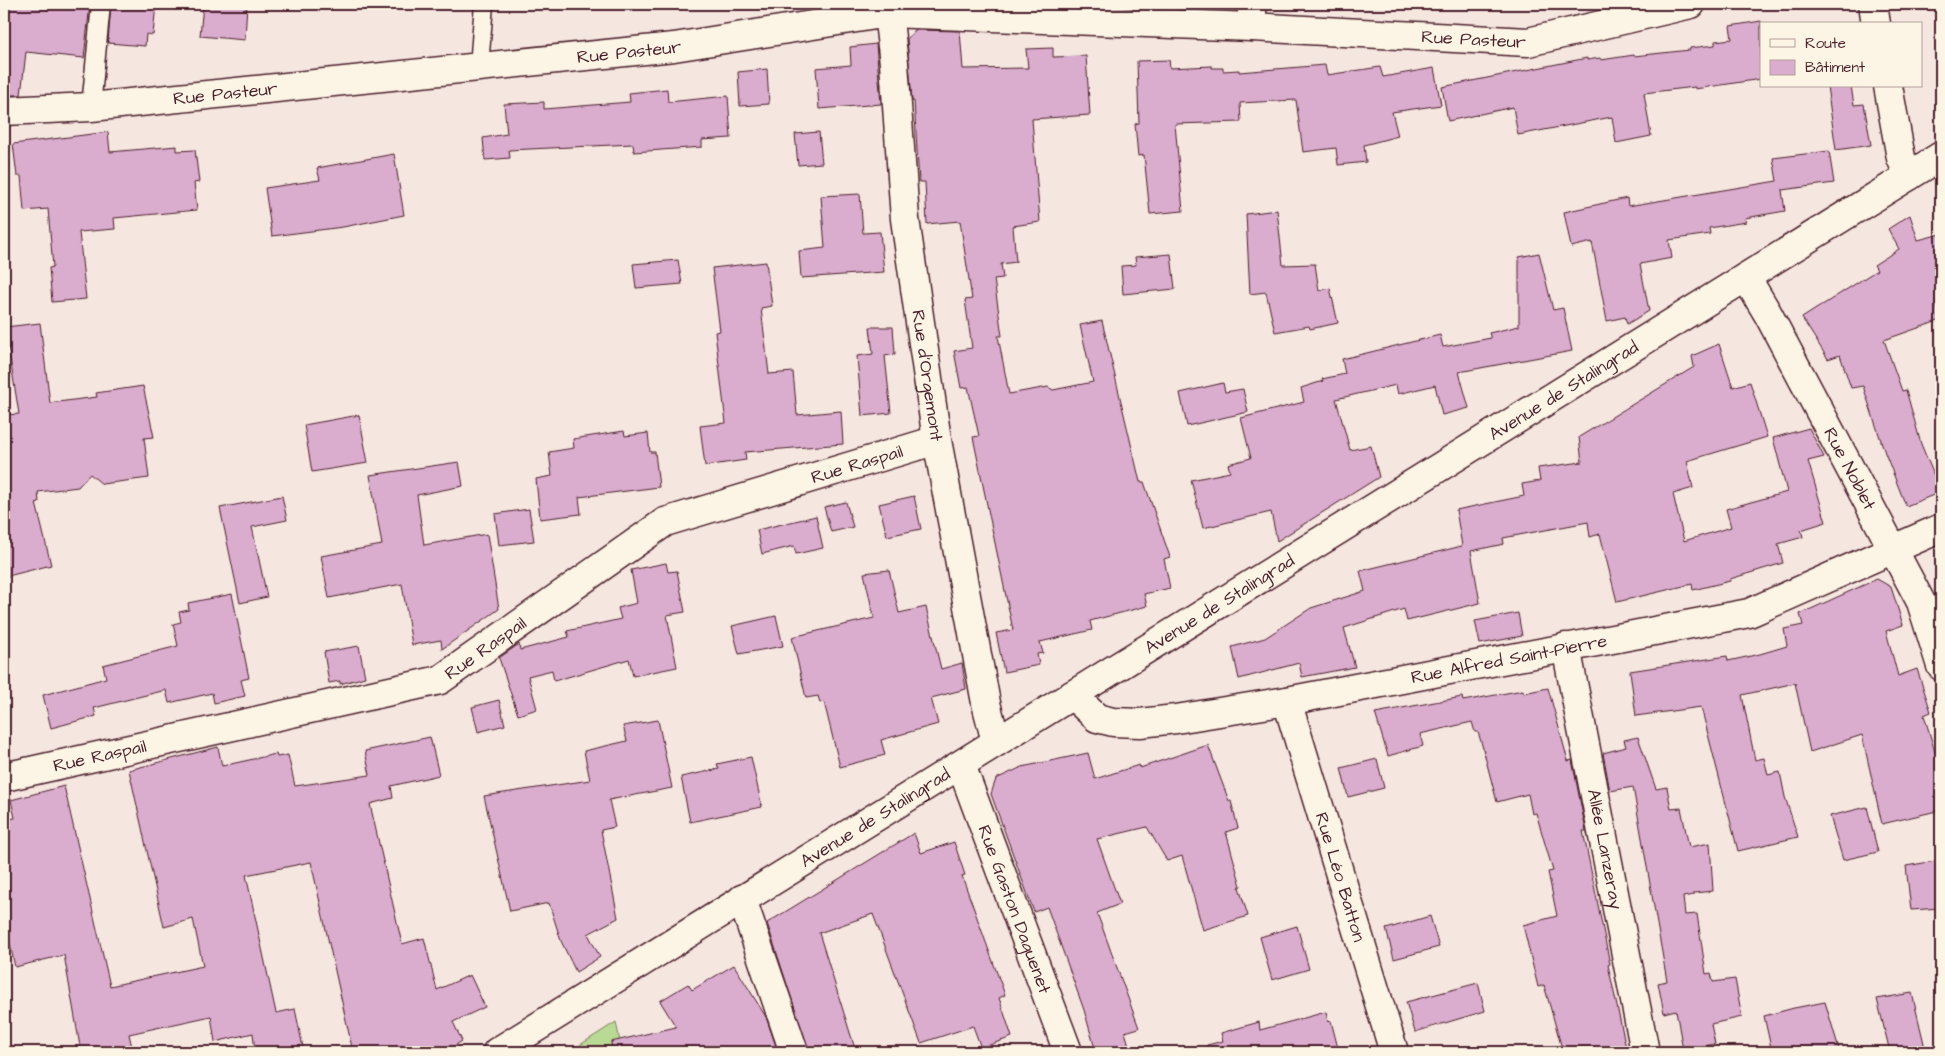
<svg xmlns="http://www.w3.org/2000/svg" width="1945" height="1056" font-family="'Architects Daughter',sans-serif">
<rect width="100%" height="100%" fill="#f5e6e0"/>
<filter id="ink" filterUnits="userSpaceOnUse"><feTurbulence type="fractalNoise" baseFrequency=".02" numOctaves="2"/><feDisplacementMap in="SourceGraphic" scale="10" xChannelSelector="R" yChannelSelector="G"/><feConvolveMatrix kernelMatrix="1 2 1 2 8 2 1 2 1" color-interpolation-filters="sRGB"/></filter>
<g filter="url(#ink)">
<polygon fill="#b8da94" stroke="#817c60" points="616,1022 622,1052 569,1052"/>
<g fill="#daacce" stroke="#4a1f2b">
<polygon points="4,4 90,4 84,58 26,52 21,95 4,95"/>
<polygon points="111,4 156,4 153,35 146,34 145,46 108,43"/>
<polygon points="203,4 247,4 245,40 200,36"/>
<polygon points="1761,21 1761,79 1695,89 1695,87 1644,93 1651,136 1616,143 1612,117 1518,135 1513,107 1448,121 1442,87 1587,58 1587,60 1600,58 1601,60 1634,55 1634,56 1690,50 1690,48 1715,45 1715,41 1732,39 1730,26"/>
<polygon points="915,30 960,31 963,69 1028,68 1026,49 1053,48 1053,57 1086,56 1090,115 1032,119 1040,222 1013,226 1016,262 1001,264 1003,278 994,279 1002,336 998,336 1009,394 1048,387 1053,390 1093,382 1080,325 1102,321 1140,482 1144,482 1170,557 1164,559 1170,588 1144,594 1147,606 1090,621 1092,630 1040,642 1043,653 1037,654 1039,665 1004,672 996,633 1013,630 973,437 979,436 968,387 961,388 954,351 972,348 965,300 972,299 960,221 927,224 925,182 919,182 914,101 912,101 907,39"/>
<polygon points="876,44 881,104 819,109 816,68 851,65 850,47"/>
<polygon points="1169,60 1170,68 1212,66 1212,68 1223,68 1223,71 1239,70 1239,72 1325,65 1327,75 1380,67 1383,77 1434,68 1441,105 1392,112 1398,136 1364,145 1366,162 1338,165 1336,148 1303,152 1296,100 1240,103 1241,122 1175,124 1183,211 1150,214 1144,155 1138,156 1135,124 1139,123 1137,61"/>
<polygon points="767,69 769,104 740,106 738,72"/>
<polygon points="1827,86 1851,86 1854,105 1864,104 1871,145 1836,150"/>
<polygon points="667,89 668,102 728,96 731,138 702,140 702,147 634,152 633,144 509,150 510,158 485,160 483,138 507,134 504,104 544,102 544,109 630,102 629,93"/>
<polygon points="108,132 110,152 177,146 177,151 195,150 199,182 194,183 197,210 114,218 115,229 79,232 86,299 52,302 49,268 53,267 48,209 24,211 21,176 17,176 13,144"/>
<polygon points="819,132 822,163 798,165 795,134"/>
<polygon points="1829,151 1834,183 1782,190 1785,211 1745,218 1746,222 1709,228 1710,234 1669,240 1672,258 1640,264 1649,311 1627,324 1625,317 1607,321 1592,242 1571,247 1564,212 1627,198 1628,206 1777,181 1773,158"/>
<polygon points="394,154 404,215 343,227 272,236 265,188 320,180 317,168"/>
<polygon points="860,194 863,233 880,232 884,272 801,278 799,251 825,248 821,196"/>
<polygon points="1277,210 1283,265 1315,264 1319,291 1330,288 1338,323 1310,329 1309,326 1275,332 1266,292 1250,294 1246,214"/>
<polygon points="1910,215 1918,240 1941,234 1941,302 1936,303 1941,320 1884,340 1902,391 1906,390 1921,444 1941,492 1906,506 1885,453 1863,386 1851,388 1840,355 1828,359 1802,318 1877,270 1874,265 1899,249 1888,229"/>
<polygon points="1539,253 1553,310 1563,308 1572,351 1459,372 1469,408 1442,415 1435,385 1398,394 1396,385 1336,399 1350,450 1371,446 1379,477 1277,541 1271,512 1203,528 1191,480 1230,472 1228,464 1251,458 1241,418 1304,402 1301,388 1323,381 1322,379 1345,374 1342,359 1440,335 1443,347 1491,338 1489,333 1519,326 1519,257"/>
<polygon points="1171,254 1175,289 1123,294 1121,266 1136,265 1135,257"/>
<polygon points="678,260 682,284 636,288 633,264"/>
<polygon points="766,262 772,306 761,308 769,374 793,372 797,415 841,411 843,444 745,452 746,460 705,466 700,426 726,423 715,332 720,331 712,268"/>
<polygon points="40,323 50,403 97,397 96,393 143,386 154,437 144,438 149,478 102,484 90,474 78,487 38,492 39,502 36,503 51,565 4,577 4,415 19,414 5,327"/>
<polygon points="870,327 893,327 895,354 885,356 891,413 862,416 857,356 873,354"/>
<polygon points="1719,344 1733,387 1750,382 1767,437 1687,461 1693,488 1673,494 1684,541 1731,527 1726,509 1787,492 1773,438 1809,428 1824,457 1808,461 1826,522 1801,530 1803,537 1778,544 1783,563 1730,579 1730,581 1693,590 1692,584 1617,602 1600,534 1590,537 1588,522 1503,538 1504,544 1471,551 1480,603 1407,621 1404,609 1344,628 1355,667 1302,677 1299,663 1239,679 1232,647 1265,638 1311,608 1365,591 1360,571 1462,546 1456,510 1524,496 1522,484 1540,481 1538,468 1582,462 1579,437 1694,367 1692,356"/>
<polygon points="1223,383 1225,392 1243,389 1248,412 1187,426 1180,393"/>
<polygon points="359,415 368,463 312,472 304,425"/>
<polygon points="624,431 625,436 648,433 650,452 655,452 659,487 579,497 581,514 540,519 536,479 552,476 549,452 574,448 573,439"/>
<polygon points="459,462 463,486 417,495 424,545 487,534 499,609 442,649 441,640 412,645 402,584 329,598 321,556 382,545 370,475"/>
<polygon points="282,496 287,520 252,527 267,597 240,603 220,508"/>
<polygon points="914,496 921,529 887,536 879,504"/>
<polygon points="846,502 853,527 831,532 824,507"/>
<polygon points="529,509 534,541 499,545 495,514"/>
<polygon points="816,516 823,548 796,554 794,546 762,554 757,530"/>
<polygon points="666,563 668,572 677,571 685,612 667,615 677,667 633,676 629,659 554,681 552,670 528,676 537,709 518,715 499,658 519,644 520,650 569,637 567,631 621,619 618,608 637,603 631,570"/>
<polygon points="889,570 899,613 926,607 941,669 962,663 966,689 931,698 938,724 881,740 885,755 840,767 824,702 820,703 818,696 806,698 792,637 874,618 864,573"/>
<polygon points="1877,579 1891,587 1903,625 1886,631 1898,676 1917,669 1931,712 1924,715 1941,772 1941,810 1882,824 1862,735 1810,752 1795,683 1742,695 1755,760 1764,758 1768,775 1780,772 1785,797 1798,837 1738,851 1701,707 1636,716 1630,671 1727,656 1728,661 1760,654 1787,646 1784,629 1803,625 1800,614"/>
<polygon points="232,594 249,678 241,680 245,696 214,703 212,693 169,703 166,690 94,708 96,716 51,728 43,695 106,678 103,665 178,646 173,624 181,622 179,612 189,610 188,603"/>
<polygon points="1518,613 1522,636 1480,644 1475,621"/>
<polygon points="776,616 783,646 739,654 732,626"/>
<polygon points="359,646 365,677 340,684 340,681 329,683 324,652"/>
<polygon points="1548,688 1568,761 1572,760 1586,831 1583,831 1610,964 1608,965 1627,1052 1563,1052 1544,985 1538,987 1523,925 1557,916 1548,872 1553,871 1536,813 1532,814 1528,794 1497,802 1482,745 1478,732 1475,732 1472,722 1420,734 1423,746 1388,756 1375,713 1462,697 1463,701 1523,690 1524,693"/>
<polygon points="499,700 505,725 478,732 472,707"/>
<polygon points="658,720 672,788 609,800 615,827 601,830 618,918 588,934 600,957 576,972 561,941 549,903 510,911 484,796 590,780 584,751 627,741 623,726"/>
<polygon points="430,737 439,775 391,786 393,798 370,804 402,944 424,938 437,990 470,975 485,1007 453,1022 462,1041 445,1052 353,1052 311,862 246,875 276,1013 295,1009 304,1052 255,1052 253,1033 215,1042 211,1016 129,1034 133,1052 81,1052 64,955 15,967 4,916 4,820 15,818 11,800 64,786 110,986 203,966 193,919 164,927 129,770 218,747 222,766 276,754 277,757 288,755 295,786 370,775 365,751"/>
<polygon points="1638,737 1656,789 1667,787 1671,809 1681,808 1689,847 1710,843 1713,891 1694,893 1694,895 1683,897 1685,915 1697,914 1706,974 1711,973 1713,982 1735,979 1742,1017 1711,1024 1715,1044 1683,1050 1676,1010 1664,1013 1658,983 1667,981 1633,787 1610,791 1603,753 1626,747 1624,740"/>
<polygon points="1208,745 1229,801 1231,801 1238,828 1226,832 1241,886 1239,887 1248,916 1203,930 1182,856 1167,861 1147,827 1097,839 1120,904 1097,913 1139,1028 1125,1032 1131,1052 1096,1052 1084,1010 1047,907 1034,912 991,794 996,779 1022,767 1088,753 1095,779 1139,765 1140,768"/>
<polygon points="751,757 762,807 690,822 681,777 719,769 717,764"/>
<polygon points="1377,759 1384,788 1348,797 1341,768"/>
<polygon points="1867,807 1878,852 1843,860 1830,816"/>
<polygon points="914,833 921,853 954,842 965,875 962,876 1005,995 999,998 1012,1037 981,1048 973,1026 921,1043 873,914 819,933 856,1052 809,1052 767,923"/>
<polygon points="1941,860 1941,908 1911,910 1906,866"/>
<polygon points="1430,916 1439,947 1394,959 1386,929"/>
<polygon points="1297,926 1309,969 1272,980 1260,937"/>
<polygon points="734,965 766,1017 778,1052 612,1052 611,1042 676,1027 660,1001 688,984 692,990"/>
<polygon points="1478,983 1485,1011 1415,1032 1406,1002"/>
<polygon points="1912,993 1926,1052 1890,1052 1877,999"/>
<polygon points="1825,1002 1840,1052 1772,1052 1764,1016 1794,1008"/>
<polygon points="1326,1012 1328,1022 1331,1021 1339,1052 1208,1052 1207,1045 1223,1041 1221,1033 1259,1022 1260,1030"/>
</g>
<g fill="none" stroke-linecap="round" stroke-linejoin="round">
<g stroke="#4a1f2b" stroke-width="21">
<g id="lane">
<polyline points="479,66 484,4"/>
<polyline points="91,107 101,4"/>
</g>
</g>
<g stroke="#4a1f2b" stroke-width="31">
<g id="street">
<path id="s1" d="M889 4 888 13 894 63 905 219 937 440 986 703 996 742"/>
<polyline points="1873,4 1876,24"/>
<polyline points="1252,27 1252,4"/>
<polyline points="1888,86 1901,158 1909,176"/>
<path id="s2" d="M4 111 91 107 674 47 888 13 1252 27 1528 42 1691 4"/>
<path id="s3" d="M1746 277 1768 314 1921 602 1941 666"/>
<path id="s4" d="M1566 647 1645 1052"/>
<path id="s5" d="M1072 695 1097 718 1113 722 1140 723 1176 719 1287 701 1749 613 1941 528"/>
<path id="s6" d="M1287 701 1394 1052"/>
<path id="s7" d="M961 765 1068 1052"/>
<path id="s8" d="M4 777 440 680 665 522 937 440"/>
<polyline points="742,899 794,1052"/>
</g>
</g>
<g stroke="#4a1f2b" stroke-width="31">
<g id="secondary">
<path id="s9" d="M497 1052 1941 156"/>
</g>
</g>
<use href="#lane" stroke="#fcf5e5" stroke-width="18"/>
<use href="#street" stroke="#fcf5e5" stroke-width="28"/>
<use href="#secondary" stroke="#fcf5e5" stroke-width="28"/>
</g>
</g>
<g text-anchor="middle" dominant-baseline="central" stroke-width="4.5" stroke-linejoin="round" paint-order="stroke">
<g font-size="18" fill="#4a1f2b" stroke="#fcf5e5">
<text stroke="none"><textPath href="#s2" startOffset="1476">Rue Pasteur</textPath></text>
<text stroke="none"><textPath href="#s2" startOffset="628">Rue Pasteur</textPath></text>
<text stroke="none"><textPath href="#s2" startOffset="222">Rue Pasteur</textPath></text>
<text stroke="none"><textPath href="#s1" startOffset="374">Rue d'Orgemont</textPath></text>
<text stroke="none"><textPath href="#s9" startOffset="1255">Avenue de Stalingrad</textPath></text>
<text stroke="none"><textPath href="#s8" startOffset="922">Rue Raspail</textPath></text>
<text stroke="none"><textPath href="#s3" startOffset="218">Rue Noblet</textPath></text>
<text stroke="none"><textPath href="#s9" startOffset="850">Avenue de Stalingrad</textPath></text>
<text stroke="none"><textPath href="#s8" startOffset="502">Rue Raspail</textPath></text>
<text stroke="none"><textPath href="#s5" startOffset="452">Rue Alfred Saint-Pierre</textPath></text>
<text stroke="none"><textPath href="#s8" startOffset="98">Rue Raspail</textPath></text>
<text stroke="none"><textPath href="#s9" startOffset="445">Avenue de Stalingrad</textPath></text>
<text stroke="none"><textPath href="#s4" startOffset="206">Allée Lanzeray</textPath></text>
<text stroke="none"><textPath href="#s6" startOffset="184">Rue Léo Batton</textPath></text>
<text stroke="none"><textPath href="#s7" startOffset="154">Rue Gaston Daguenet</textPath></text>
</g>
</g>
<rect width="1945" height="1056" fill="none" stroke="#fcf5e5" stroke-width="20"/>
<rect x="10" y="10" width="1925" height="1036" fill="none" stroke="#4a1f2b" stroke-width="2" filter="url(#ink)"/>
<rect x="1760" y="22" width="162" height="65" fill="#fcf5e5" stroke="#b59f9b"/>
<rect x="1770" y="39" width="25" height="8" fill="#fcf5e5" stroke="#b59f9b"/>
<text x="1805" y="48" font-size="15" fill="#4a1f2b">Route</text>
<rect x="1770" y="60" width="25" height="15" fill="#daacce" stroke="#b59f9b"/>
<text x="1805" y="72" font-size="15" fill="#4a1f2b">Bâtiment</text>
</svg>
